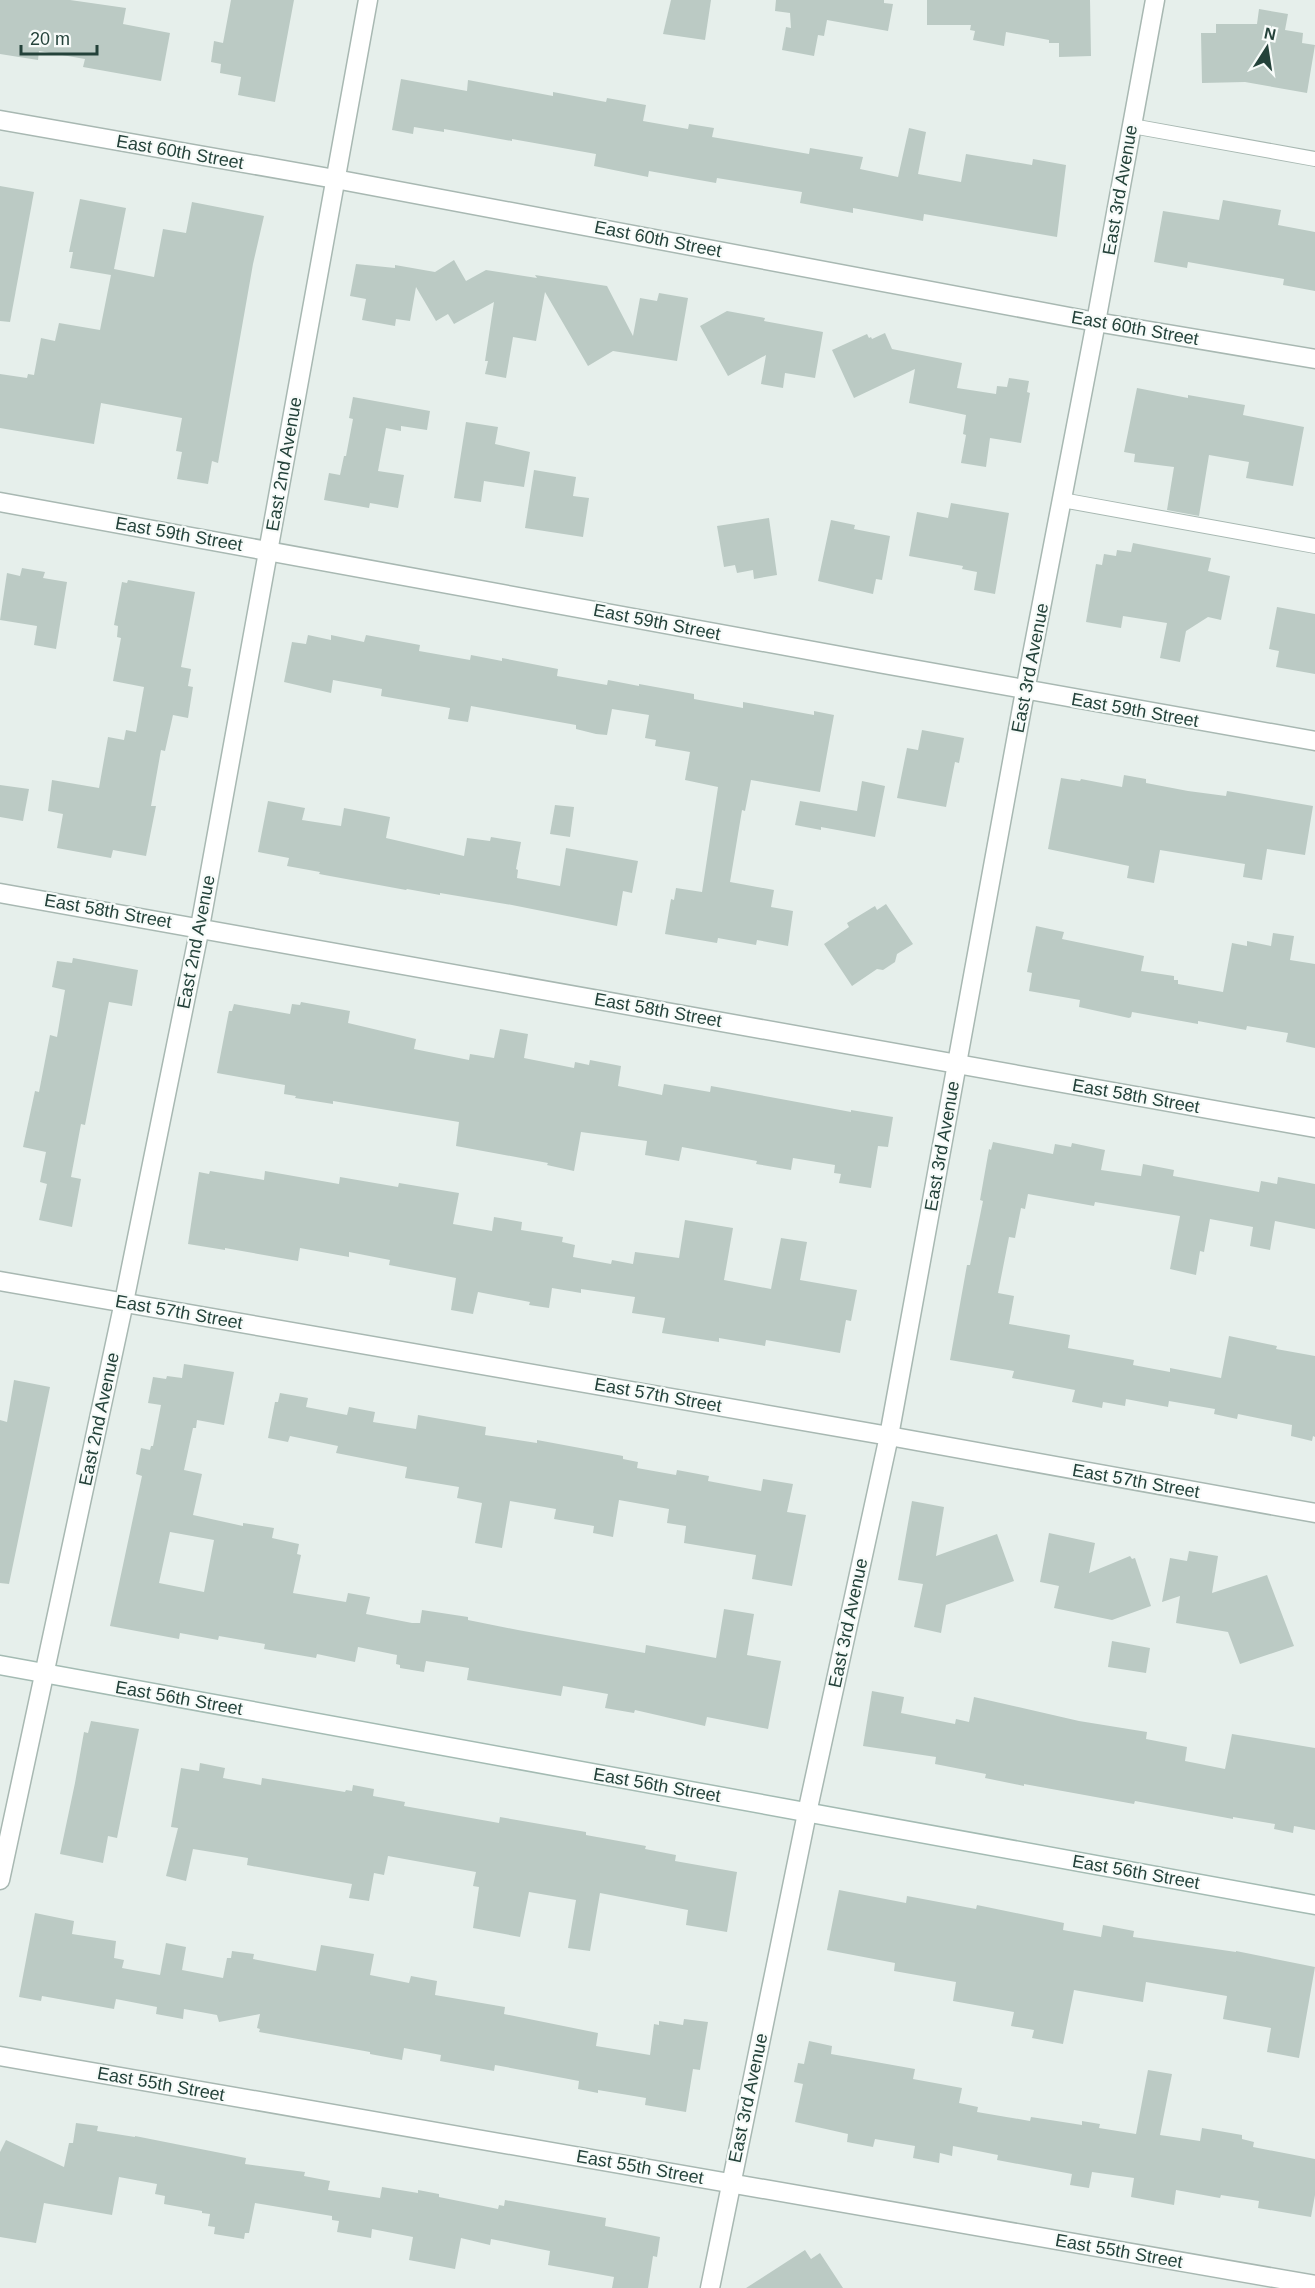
<svg xmlns="http://www.w3.org/2000/svg" width="1315" height="2288" font-family="Helvetica,sans-serif">
<rect width="100%" height="100%" fill="#e6efeb"/>
<g fill="#bbcac4" fill-rule="evenodd">
<polygon points="0,0 70,0 126,8 123,24 170,33 161,81 83,67 85,59 39,51 38,60 0,54"/>
<polygon points="231,0 294,0 275,102 238,95 241,77 220,73 221,64 211,62 214,41 223,43"/>
<polygon points="671,0 711,0 705,40 663,34"/>
<polygon points="776,0 884,0 884,3 893,4 888,31 827,20 824,36 818,35 814,56 782,50 786,27 791,28 790,13 775,11"/>
<polygon points="927,0 1090,0 1091,56 1059,57 1059,43 1049,43 1049,40 1006,32 1004,46 973,40 975,31 970,30 971,25 927,25"/>
<polygon points="1259,9 1288,14 1285,30 1303,33 1302,43 1315,45 1307,93 1245,82 1202,83 1201,33 1216,33 1216,24 1257,24"/>
<polygon points="401,79 467,91 468,80 553,96 553,92 606,102 607,98 646,105 643,121 688,129 689,124 714,128 712,137 809,154 810,148 863,157 860,169 898,177 909,128 926,132 918,174 961,182 966,154 1032,165 1033,159 1066,165 1057,237 924,214 923,221 853,208 853,213 800,203 802,192 717,178 716,183 649,171 648,177 594,166 596,154 512,139 512,141 444,129 444,132 414,127 413,134 392,130"/>
<polygon points="0,186 34,192 10,322 0,321"/>
<polygon points="80,199 126,208 114,269 154,277 163,229 186,233 192,202 264,216 253,264 218,463 212,461 208,484 177,479 182,452 176,451 182,418 101,403 94,444 0,428 0,374 27,378 28,374 34,375 41,338 55,341 59,323 100,330 111,275 70,268 73,252 69,252"/>
<polygon points="1223,200 1281,210 1278,225 1315,232 1315,291 1283,285 1284,279 1188,262 1187,268 1154,262 1163,211 1219,220"/>
<polygon points="454,260 466,281 486,270 537,278 535,275 607,286 633,336 640,298 657,301 659,293 688,298 677,361 613,351 588,366 545,292 536,341 513,337 506,378 485,374 488,361 485,361 494,302 454,324 448,314 436,321 416,287 410,321 396,319 395,326 362,320 366,299 350,296 356,264 395,268 395,265 435,272"/>
<polygon points="727,311 765,318 764,321 823,332 815,378 785,373 783,388 761,384 766,355 728,376 700,326"/>
<polygon points="885,333 892,349 962,363 957,388 996,394 997,386 1007,387 1009,378 1029,381 1027,392 1030,393 1021,443 990,438 986,467 961,463 966,435 963,434 966,415 909,403 915,369 854,398 832,350 867,334 869,338 871,337 872,339"/>
<polygon points="1137,388 1188,398 1188,395 1245,405 1243,415 1304,427 1293,486 1246,478 1249,462 1209,455 1199,516 1167,510 1174,467 1134,462 1135,454 1124,452"/>
<polygon points="353,397 430,411 427,430 401,426 401,431 386,428 378,471 404,475 398,508 370,503 369,508 324,500 329,473 340,475 344,456 346,456 353,419 349,418"/>
<polygon points="466,422 498,427 495,444 530,452 524,487 484,481 481,502 454,498"/>
<polygon points="534,470 576,477 573,496 589,498 583,537 525,528"/>
<polygon points="951,503 1009,513 995,594 974,590 977,572 962,569 963,566 909,556 917,512 948,518"/>
<polygon points="769,518 777,575 754,579 753,570 737,573 735,565 724,567 717,526"/>
<polygon points="831,520 855,525 854,529 890,536 882,580 876,579 873,594 818,581"/>
<polygon points="1133,543 1211,558 1208,571 1230,576 1221,620 1208,617 1186,631 1180,662 1160,658 1167,623 1123,616 1121,628 1086,622 1096,564 1102,565 1104,554 1116,556 1117,550 1131,552"/>
<polygon points="22,568 45,572 43,578 67,582 56,649 34,645 37,626 0,620 7,573 20,576"/>
<polygon points="128,580 195,592 181,667 191,669 188,686 193,687 188,718 173,715 165,751 161,750 151,806 156,806 146,856 113,850 111,858 57,848 63,814 48,811 52,780 99,788 108,737 124,740 126,730 136,732 144,687 113,681 121,638 117,637 118,626 114,625 122,582 127,583"/>
<polygon points="1277,607 1315,614 1315,674 1276,667 1279,651 1269,649"/>
<polygon points="308,635 331,640 331,635 364,642 366,635 420,645 419,651 470,660 471,655 502,661 502,658 558,669 557,676 607,685 608,680 639,686 639,684 694,694 694,699 743,708 743,702 814,715 814,711 834,715 820,792 751,780 745,811 742,810 730,882 774,890 771,907 793,911 788,946 757,940 756,945 718,938 717,943 665,934 671,899 674,900 676,888 702,892 718,787 685,780 690,752 655,746 656,740 645,738 649,715 612,709 607,735 596,734 576,729 576,725 471,706 468,722 448,719 450,708 381,696 382,689 333,680 331,693 284,682 292,642 306,644"/>
<polygon points="922,730 964,738 959,763 955,762 946,807 897,798 907,748 918,750"/>
<polygon points="1124,775 1146,779 1146,783 1188,791 1226,796 1227,791 1313,806 1305,855 1267,849 1262,880 1243,877 1245,864 1160,850 1154,883 1127,878 1129,866 1048,849 1061,778 1080,781 1081,779 1122,787"/>
<polygon points="862,781 885,786 875,837 821,827 821,830 795,825 800,801 857,811"/>
<polygon points="0,785 29,789 23,821 0,817"/>
<polygon points="268,801 305,808 302,820 341,826 344,808 390,817 386,838 464,856 467,838 490,841 491,837 521,842 516,869 518,870 517,878 560,886 566,848 638,861 632,893 623,891 617,926 512,905 440,893 440,895 407,889 406,890 319,874 320,872 287,866 289,858 258,852"/>
<polygon points="555,805 574,807 570,837 550,834"/>
<polygon points="886,904 913,944 897,954 895,962 883,970 877,969 852,986 824,944 849,927 847,923 875,906 877,910"/>
<polygon points="1036,926 1064,932 1062,939 1144,956 1141,971 1174,976 1174,980 1178,980 1178,984 1223,992 1232,943 1247,946 1247,941 1271,946 1273,933 1294,936 1290,960 1315,964 1315,1048 1286,1042 1288,1033 1247,1026 1246,1030 1198,1021 1198,1024 1132,1012 1131,1017 1129,1018 1079,1007 1080,1000 1029,991 1032,973 1027,972"/>
<polygon points="73,958 138,970 132,1006 109,1002 85,1125 81,1124 71,1177 81,1179 72,1227 39,1220 47,1184 40,1182 46,1152 23,1147 35,1091 39,1092 50,1035 57,1037 65,990 52,987 57,961 72,963"/>
<polygon points="301,1002 350,1011 348,1023 416,1039 414,1049 469,1060 470,1054 494,1058 500,1029 528,1034 524,1058 574,1068 575,1062 589,1065 590,1060 621,1066 618,1086 662,1095 664,1084 710,1092 711,1086 851,1112 851,1110 893,1117 888,1147 878,1146 871,1188 839,1183 841,1174 834,1173 835,1165 793,1158 791,1170 756,1164 757,1161 682,1147 679,1161 645,1155 647,1141 581,1132 574,1171 547,1165 548,1163 456,1146 459,1122 333,1101 333,1104 295,1098 296,1096 284,1094 285,1085 217,1073 229,1011 232,1011 234,1004 290,1014 292,1004 300,1005"/>
<polygon points="993,1142 1053,1154 1055,1144 1071,1147 1072,1143 1105,1150 1101,1170 1141,1176 1143,1164 1174,1170 1173,1176 1259,1192 1261,1181 1277,1184 1278,1177 1315,1184 1315,1229 1275,1221 1270,1250 1250,1246 1253,1227 1210,1219 1204,1252 1200,1251 1196,1275 1170,1269 1180,1216 1095,1202 1094,1206 1028,1194 1025,1209 1021,1208 1015,1238 1009,1237 998,1293 1014,1296 1009,1324 1070,1335 1068,1348 1134,1360 1133,1365 1170,1372 1170,1368 1221,1378 1229,1336 1277,1346 1276,1349 1315,1356 1315,1437 1313,1436 1312,1441 1291,1436 1292,1425 1238,1414 1237,1419 1214,1414 1215,1409 1169,1401 1168,1407 1126,1399 1125,1406 1103,1402 1102,1408 1072,1402 1075,1390 1012,1378 1014,1371 950,1360 967,1265 970,1265 983,1201 980,1200 989,1149 991,1150"/>
<polygon points="210,1171 264,1180 265,1171 339,1184 340,1177 398,1187 399,1183 459,1193 453,1224 492,1231 494,1217 522,1222 521,1230 563,1237 562,1242 575,1245 573,1257 611,1264 612,1260 633,1264 635,1252 679,1258 685,1220 733,1228 724,1280 771,1289 781,1238 807,1242 800,1280 857,1290 851,1321 846,1320 840,1353 766,1340 765,1346 719,1338 719,1342 662,1333 665,1318 632,1313 635,1297 581,1289 581,1293 552,1288 549,1308 529,1305 530,1302 478,1292 473,1314 451,1310 456,1278 389,1265 390,1260 349,1252 349,1257 300,1248 298,1261 225,1248 225,1250 188,1244 199,1172 209,1174"/>
<path d="M184 1364 234 1372 224 1425 197 1420 196 1428H193L184 1470 202 1474 193 1515 243 1526V1523L274 1528 272 1538 299 1544 297 1554 301 1555 293 1593 346 1602 348 1593 370 1597 366 1614 412 1623H420L422 1610 468 1617V1620L518 1630 645 1653 646 1645 716 1658 724 1609 754 1614 747 1655 781 1661 768 1729 707 1717 705 1726 635 1710 634 1713 605 1708 608 1694 563 1686 561 1696 467 1680 469 1668 426 1661 424 1672 400 1668V1665L396 1664 397 1655 358 1647 355 1662 317 1654 316 1658 264 1649 265 1644 219 1636 218 1640 180 1633 179 1639 110 1626 142 1476 136 1474 141 1448 150 1450 151 1446H153L161 1405 148 1403 153 1377 166 1379 167 1376 182 1378ZM170 1532 214 1540 204 1592 159 1583Z"/>
<polygon points="14,1380 50,1387 9,1584 0,1583 0,1420 7,1422"/>
<polygon points="280,1393 308,1398 306,1407 347,1415 349,1407 375,1412 373,1422 416,1429 418,1415 486,1427 485,1435 537,1443 537,1440 623,1456 623,1459 638,1462 637,1468 676,1475 677,1470 709,1476 708,1481 761,1491 763,1479 793,1484 787,1512 806,1515 792,1586 752,1579 756,1555 684,1543 686,1526 667,1523 669,1509 619,1500 613,1537 593,1533 594,1526 554,1519 556,1509 510,1501 502,1548 475,1543 482,1503 457,1498 459,1487 405,1478 407,1467 336,1453 338,1446 290,1436 288,1442 268,1438 275,1402 278,1402"/>
<polygon points="912,1501 944,1507 936,1556 997,1534 1014,1581 946,1605 941,1633 914,1627 923,1584 898,1580"/>
<polygon points="1049,1533 1095,1543 1089,1573 1130,1556 1132,1559 1135,1558 1151,1606 1112,1620 1054,1608 1059,1586 1040,1582"/>
<polygon points="1189,1551 1218,1556 1212,1593 1267,1575 1294,1646 1240,1664 1228,1632 1176,1623 1180,1596 1162,1602 1170,1558 1187,1561"/>
<polygon points="1112,1641 1150,1648 1146,1673 1108,1667"/>
<polygon points="872,1691 904,1697 901,1713 955,1724 956,1719 969,1722 974,1697 1079,1721 1147,1732 1146,1739 1187,1747 1185,1761 1225,1769 1232,1734 1315,1748 1315,1830 1294,1826 1293,1833 1274,1829 1275,1824 1233,1817 1233,1819 1135,1801 1134,1804 1024,1784 1024,1786 985,1778 986,1774 935,1764 936,1757 863,1746"/>
<polygon points="91,1721 139,1729 117,1838 108,1836 103,1863 60,1854 75,1783 84,1732 88,1733"/>
<polygon points="200,1763 225,1768 223,1778 261,1785 262,1778 345,1792 346,1790 352,1791 353,1785 374,1789 373,1796 405,1802 404,1806 499,1823 500,1817 586,1832 586,1835 646,1846 645,1849 676,1855 675,1861 737,1872 727,1932 686,1925 688,1910 600,1893 590,1951 568,1948 576,1900 529,1892 520,1937 473,1928 479,1887 473,1886 476,1872 388,1856 384,1875 374,1873 369,1901 349,1898 352,1884 247,1865 248,1858 193,1849 186,1881 166,1876 178,1828 171,1827 181,1768 199,1771"/>
<polygon points="839,1890 906,1903 907,1896 976,1909 977,1905 1064,1923 1063,1930 1101,1937 1103,1925 1134,1931 1133,1937 1236,1952 1236,1951 1315,1967 1299,2058 1267,2052 1271,2028 1223,2019 1227,1996 1146,1982 1143,2002 1074,1990 1063,2044 1032,2038 1034,2030 1011,2026 1014,2012 953,2001 956,1982 894,1971 895,1963 827,1950"/>
<polygon points="35,1913 74,1921 72,1934 116,1941 114,1958 124,1960 122,1968 160,1975 166,1943 186,1947 182,1970 223,1978 227,1958 231,1958 232,1951 254,1954 253,1959 316,1971 321,1945 374,1954 370,1975 409,1983 411,1976 437,1981 435,1995 505,2007 504,2014 598,2033 596,2046 650,2055 654,2024 659,2025 659,2021 683,2025 684,2019 708,2022 700,2070 693,2069 686,2112 645,2105 646,2098 598,2090 598,2093 578,2089 579,2081 495,2065 494,2071 440,2061 441,2055 404,2048 402,2060 370,2054 370,2052 259,2032 260,2029 257,2028 260,2014 219,2022 217,2015 184,2009 183,2019 156,2014 157,2007 116,1999 114,2009 42,1996 41,2001 19,1997"/>
<polygon points="809,2041 832,2046 831,2054 915,2069 913,2079 962,2088 959,2103 978,2107 977,2112 1030,2121 1031,2117 1082,2125 1082,2121 1100,2124 1099,2128 1136,2134 1148,2070 1172,2074 1160,2135 1200,2141 1202,2128 1242,2135 1242,2139 1254,2142 1253,2147 1315,2159 1315,2195 1311,2217 1258,2208 1259,2201 1221,2195 1220,2198 1176,2190 1174,2205 1131,2197 1134,2178 1092,2172 1089,2188 1070,2185 1072,2174 997,2160 998,2155 953,2146 952,2156 940,2153 939,2163 913,2158 915,2146 875,2139 873,2147 847,2142 848,2134 795,2122 803,2084 794,2082 798,2063 804,2064"/>
<polygon points="76,2123 98,2126 97,2131 135,2137 135,2136 246,2158 245,2164 305,2172 304,2176 330,2181 328,2190 380,2198 382,2187 418,2193 418,2190 439,2194 439,2197 498,2209 499,2205 504,2206 505,2200 606,2218 605,2226 660,2237 657,2257 653,2256 648,2288 612,2288 614,2277 548,2265 550,2251 491,2239 490,2245 461,2238 455,2269 409,2260 413,2237 372,2229 371,2238 337,2232 339,2221 332,2220 332,2216 255,2203 249,2233 245,2233 244,2239 214,2234 215,2227 208,2226 210,2214 202,2213 202,2211 164,2204 165,2196 155,2194 157,2184 119,2177 112,2215 44,2203 36,2243 0,2237 0,2152 6,2140 64,2167 69,2143 73,2143"/>
<polygon points="805,2250 811,2259 820,2253 843,2288 746,2288"/>
</g>
<g fill="none" stroke-linecap="round" stroke-linejoin="round">
<g stroke="#a8b8b2" stroke-width="16">
<g id="lane">
<polyline points="1132,126 1315,159"/>
<polyline points="1062,500 1315,546"/>
</g>
</g>
<g stroke="#a8b8b2" stroke-width="21">
<g id="street">
<polyline points="0,120 335,179 1096,322 1315,359"/>
<path d="M0 502C439 580 876 665 1315 741"/>
<polyline points="0,893 1315,1128"/>
<polyline points="0,1281 889,1436 1315,1513"/>
<polyline points="0,1880 124,1302 200,927 368,0"/>
<polyline points="0,2056 1315,2285"/>
<polyline points="710,2288 807,1813 889,1436 1025,691 1096,322 1155,0"/>
</g>
</g>
<g stroke="#a4bbb3" stroke-width="21">
<polyline id="secondary" points="0,1665 1315,1905"/>
</g>
<use href="#lane" stroke="#fff" stroke-width="14"/>
<use href="#street" stroke="#fff" stroke-width="18"/>
<use href="#secondary" stroke="#fff" stroke-width="18"/>
</g>
<g text-anchor="middle" dominant-baseline="central" stroke-width="4.5" stroke-linejoin="round" paint-order="stroke">
<g font-size="18" fill="#24423a" stroke="#f7fbf9">
<text transform="translate(180 152) rotate(10)">East 60th Street</text>
<text transform="translate(1120 190) rotate(-80)">East 3rd Avenue</text>
<text transform="translate(658 239) rotate(11)">East 60th Street</text>
<text transform="translate(1135 328) rotate(10)">East 60th Street</text>
<text transform="translate(284 464) rotate(-80)">East 2nd Avenue</text>
<text transform="translate(179 534) rotate(10)">East 59th Street</text>
<text transform="translate(657 622) rotate(11)">East 59th Street</text>
<text transform="translate(1030 668) rotate(-79)">East 3rd Avenue</text>
<text transform="translate(1135 710) rotate(10)">East 59th Street</text>
<text transform="translate(108 911) rotate(10)">East 58th Street</text>
<text transform="translate(196 942) rotate(-79)">East 2nd Avenue</text>
<text transform="translate(658 1010) rotate(10)">East 58th Street</text>
<text transform="translate(1136 1096) rotate(10)">East 58th Street</text>
<text transform="translate(942 1146) rotate(-80)">East 3rd Avenue</text>
<text transform="translate(179 1312) rotate(10)">East 57th Street</text>
<text transform="translate(658 1395) rotate(10)">East 57th Street</text>
<text transform="translate(99 1419) rotate(-78)">East 2nd Avenue</text>
<text transform="translate(1136 1481) rotate(10)">East 57th Street</text>
<text transform="translate(848 1623) rotate(-78)">East 3rd Avenue</text>
<text transform="translate(179 1698) rotate(10)">East 56th Street</text>
<text transform="translate(657 1785) rotate(10)">East 56th Street</text>
<text transform="translate(1136 1872) rotate(10)">East 56th Street</text>
<text transform="translate(161 2084) rotate(10)">East 55th Street</text>
<text transform="translate(748 2098) rotate(-78)">East 3rd Avenue</text>
<text transform="translate(640 2167) rotate(10)">East 55th Street</text>
<text transform="translate(1119 2251) rotate(10)">East 55th Street</text>
</g>
</g>
<g transform="translate(1267 48) rotate(12)" stroke="#f7fbf9" stroke-width="4.5" paint-order="stroke">
<path d="M0-4.5L10 22L0 15L-10 22Z" fill="#24423a"/>
<text y="-9" font-size="16" font-weight="bold" text-anchor="middle" fill="#24423a">N</text>
</g>
<path d="M21 45v9h76v-9" fill="none" stroke="#24423a" stroke-width="3"/>
<text x="30" y="45" font-size="18" fill="#24423a" stroke="#f7fbf9" stroke-width="4.5" paint-order="stroke">20 m</text>
</svg>
